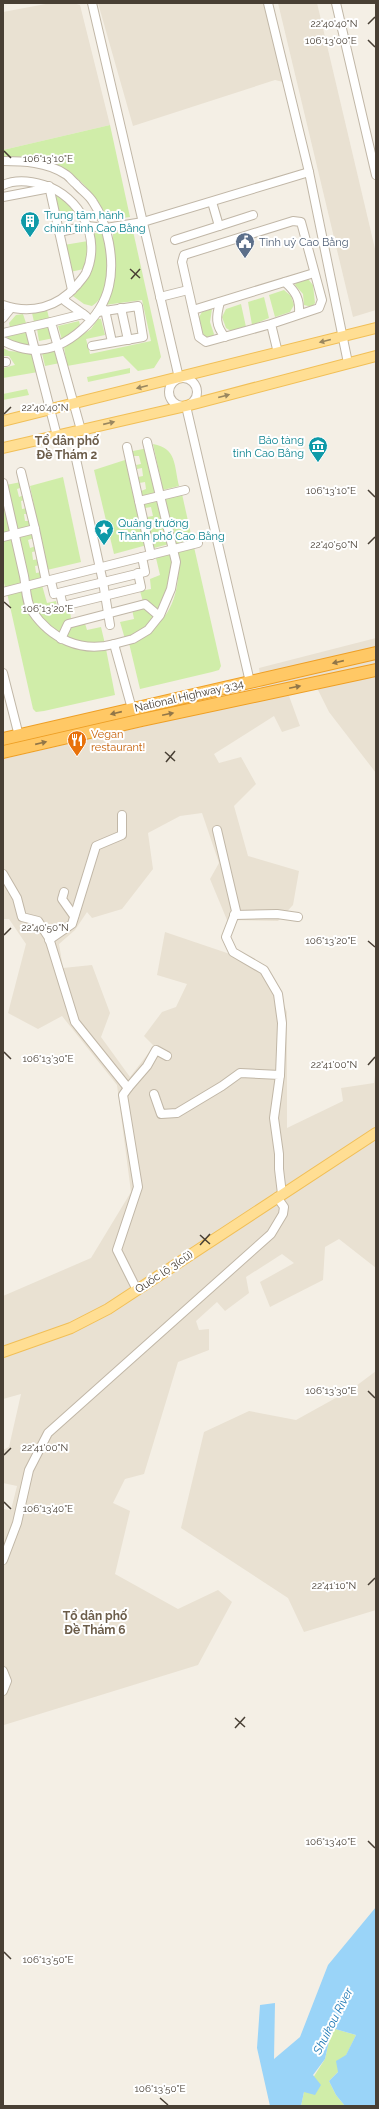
<svg xmlns="http://www.w3.org/2000/svg" width="379" height="2109" font-family="Raleway,sans-serif">
<rect width="100%" height="100%" fill="#f4efe5"/>
<g fill="#e9e1d2">
<polygon points="51,3 73,3 80,5 110,125 3,150 3,12"/>
<polygon points="98,3 265,3 283,82 275,80 133,126"/>
<polygon points="278,3 317,3 376,253 376,310 353,317"/>
<polygon points="376,638 376,773 329,712 317,688 289,696 300,726 282,732 274,716 214,754 219,763 241,757 256,784 234,806 248,856 299,871 293,905 278,921 227,920 210,879 219,863 202,813 180,816 148,833 153,869 122,909 92,918 87,912 75,930 59,944 63,968 92,965 110,1013 101,1037 130,1077 154,1046 144,1036 162,1012 176,1007 187,984 157,975 165,932 227,953 269,970 287,1012 287,1128 343,1101 341,1088 374,1083 376,1068 376,1268 339,1239 325,1247 323,1280 270,1307 260,1282 294,1263 282,1254 246,1277 249,1293 225,1311 217,1302 196,1321 199,1330 209,1329 209,1350 178,1362 144,1474 125,1479 113,1503 130,1511 115,1574 178,1609 218,1590 232,1602 198,1665 4,1725 3,1727 3,1509 11,1510 17,1486 3,1483 3,1450 9,1447 21,1394 3,1399 3,1296 91,1258 131,1192 117,1085 62,1016 38,1029 8,1013 26,944 9,919 3,919 3,759 263,699 259,668"/>
<polygon points="376,1371 376,1610 304,1632 288,1598 181,1528 204,1432 249,1411 296,1420 352,1389"/>
</g>
<g fill="#d0eda9">
<path d="M110 125 130 217 116 219 106 217C99 207 93 194 85 186 65 164 31 153 3 158V150Z"/>
<polygon points="54,194 59,194 80,214 58,219"/>
<polygon points="123,230 133,231 161,357 154,368 138,371 123,356 67,366 64,347 91,329 98,319 101,319 105,335 86,339 90,354 151,341 142,300 105,305 113,282 113,234"/>
<path d="M94 233 103 234C108 254 113 294 92 306L84 304 73 296C92 275 96 262 94 233Z"/>
<polygon points="88,241 88,256 84,269 70,272 64,245"/>
<polygon points="308,279 313,285 315,303 312,307 304,305 303,294 295,285 297,281"/>
<polygon points="284,290 291,296 294,305 290,312 275,317 269,295"/>
<polygon points="264,297 269,318 252,325 248,302"/>
<polygon points="241,304 246,327 231,331 226,328 222,317 226,309"/>
<polygon points="212,309 210,322 214,334 212,337 206,337 202,333 199,317 202,312"/>
<polygon points="47,310 49,318 34,322 32,313"/>
<polygon points="23,314 26,323 10,327 9,323 16,315"/>
<polygon points="79,321 80,325 72,335 62,340 58,326"/>
<polygon points="50,327 54,338 39,341 37,329"/>
<polygon points="26,331 30,346 8,341 7,336"/>
<polygon points="3,348 9,351 33,353 38,372 3,378 3,368 15,365 9,356 3,356"/>
<polygon points="56,349 60,363 45,366 42,353"/>
<polygon points="130,368 130,373 88,382 87,377"/>
<polygon points="27,389 29,395 3,400 3,394"/>
<path d="M153 444C177 448 174 466 179 486L163 490Z"/>
<polygon points="148,448 158,492 142,496 141,491 146,489 145,482 139,483 138,477 143,476 142,468 137,469 136,465 141,464 139,456 133,456 133,451"/>
<polygon points="128,459 147,545 114,554 94,470"/>
<polygon points="63,477 81,562 47,570 30,486"/>
<polygon points="21,482 23,487 17,489 19,497 24,495 25,500 21,501 22,509 27,508 29,514 24,514 25,521 31,521 32,527 16,530 6,485"/>
<polygon points="182,494 192,539 175,544 165,498"/>
<polygon points="3,497 11,531 3,533"/>
<polygon points="160,500 169,544 154,548 152,542 158,540 156,533 151,535 150,529 155,528 153,520 148,521 147,517 153,516 151,507 145,508 144,503"/>
<polygon points="33,533 34,538 28,540 30,548 36,546 37,551 32,552 33,560 39,559 40,565 35,566 36,573 42,572 43,578 27,581 17,537"/>
<polygon points="12,538 23,583 5,588 3,577 3,540"/>
<path d="M194 547 221 666 219 670 212 672 140 689 129 643C138 637 149 631 158 624 177 606 181 576 177 552Z"/>
<path d="M172 552C173 579 165 608 147 627 142 633 132 636 125 639L120 622 134 619 131 604 143 602 140 591 151 589 150 579 160 575 156 558Z"/>
<polygon points="42,585 47,603 56,601 58,611 70,609 71,619 83,617 87,630 101,627 105,644 82,643 60,635 33,609 27,589"/>
<polygon points="24,590 28,604 59,639 106,649 115,695 44,711 36,712 33,709 7,593"/>
<polygon points="335,2029 356,2035 338,2072 329,2081 336,2095 345,2106 301,2106 304,2092 325,2059 331,2032"/>
</g>
<polygon fill="#9ad4f8" points="376,1907 376,2106 345,2106 336,2095 329,2081 338,2072 336,2061 346,2055 356,2035 335,2029 331,2032 325,2059 313,2075 321,2085 315,2095 304,2092 301,2106 270,2106 257,2048 260,2005 275,2003 274,2059 300,2037 328,1965"/>
<g fill="none" stroke-linecap="round" stroke-linejoin="round">
<g stroke="#c1b7a7" stroke-width="10">
<g id="minor">
<polyline points="92,3 179,378"/>
<polyline points="268,3 309,172 348,363"/>
<polyline points="336,3 376,175"/>
<path d="M3 161C23 161 47 162 65 174 69 176 72 181 76 184 81 190 89 195 93 202 108 224 115 260 109 286 102 317 68 350 35 350 26 350 12 346 3 341"/>
<path d="M3 185C16 179 31 181 44 185 80 196 102 238 86 273 84 277 80 281 77 285 58 307 31 315 3 305"/>
<polyline points="49,186 72,290"/>
<polyline points="3,197 50,188"/>
<polyline points="219,226 253,215"/>
<polyline points="59,232 87,226 106,228 143,222 309,172"/>
<polyline points="175,240 219,226 212,202"/>
<path d="M285 282C296 292 300 299 299 314"/>
<polyline points="65,297 65,301 86,316"/>
<polyline points="160,297 188,290"/>
<path d="M220 302C216 317 215 325 225 337"/>
<polyline points="121,308 128,340"/>
<polyline points="105,310 112,342"/>
<polyline points="193,310 314,273"/>
<polyline points="3,318 11,308"/>
<polyline points="271,324 206,342 199,337 182,262 184,255 293,221 301,222 322,300 319,308 271,324 278,353"/>
<polyline points="29,327 57,436"/>
<polyline points="3,333 51,322"/>
<polyline points="92,346 143,337 138,306 98,312"/>
<polyline points="3,362 6,362"/>
<circle cx="183" cy="392" r="14"/>
<polyline points="186,406 250,682"/>
<polyline points="81,430 51,322 83,314"/>
<polyline points="127,447 139,501"/>
<polyline points="76,459 103,582 110,625"/>
<path d="M3 483C10 514 17 545 24 576 26 586 26 603 32 611 51 639 81 653 114 644"/>
<polyline points="35,529 46,581 198,543"/>
<polyline points="3,537 35,529 21,472"/>
<polyline points="151,555 139,501 185,490"/>
<polyline points="51,581 54,594 145,572 142,557"/>
<polyline points="3,592 46,581"/>
<polyline points="60,593 63,606 141,587 138,573"/>
<polyline points="61,639 68,624 145,604 159,616"/>
<polyline points="3,673 19,736"/>
<polyline points="132,709 114,644 133,639 148,630 160,615 171,589 176,562 147,442"/>
<polyline points="217,830 236,911 226,937 233,952 264,970 278,994 282,1023 280,1075"/>
<polyline points="3,874 17,898 22,917 38,921 49,938 75,1022 128,1088 123,1095 138,1187 117,1250 137,1290"/>
<polyline points="64,892 62,899 74,916"/>
<polyline points="234,915 277,914 298,917"/>
<polyline points="49,940 72,924 96,846 122,835 122,815"/>
<polyline points="128,1088 147,1066 156,1050 167,1056"/>
<polyline points="154,1094 161,1114 177,1113 222,1086 240,1073 280,1075 274,1118 279,1154 279,1169 282,1194"/>
<polyline points="3,1560 17,1523 29,1470 48,1433 271,1234 283,1214 284,1207 277,1197"/>
<polyline points="3,1671 7,1681 3,1691"/>
</g>
</g>
<g stroke="#f1bf57" stroke-width="12">
<g id="major">
<polyline points="3,421 376,328"/>
<polyline points="3,448 186,406 376,356"/>
<polyline points="3,1352 71,1328 108,1309 376,1133"/>
</g>
</g>
<g stroke="#ee9f25" stroke-width="14">
<g id="highway">
<polyline points="3,739 376,653"/>
<polyline points="3,752 142,720 376,670"/>
</g>
</g>
<use href="#minor" stroke="#fff" stroke-width="8"/>
<use href="#major" stroke="#ffde93" stroke-width="10"/>
<use href="#highway" stroke="#ffc865" stroke-width="12"/>
</g>
<defs><path id="oneway-solid" d="M-6-.8H1V-3.2L6.5 0L1 3.2V.8H-6Z"/></defs>
<g fill="#9a875f">
<use href="#oneway-solid" transform="translate(325 341) rotate(166)"/>
<use href="#oneway-solid" transform="translate(142 387) rotate(166)"/>
<use href="#oneway-solid" transform="translate(224 396) rotate(-15)"/>
<use href="#oneway-solid" transform="translate(109 423) rotate(-13)"/>
</g>
<g fill="#917648">
<use href="#oneway-solid" transform="translate(338 662) rotate(167)"/>
<use href="#oneway-solid" transform="translate(295 687) rotate(-12)"/>
<use href="#oneway-solid" transform="translate(116 713) rotate(167)"/>
<use href="#oneway-solid" transform="translate(168 714) rotate(-12)"/>
<use href="#oneway-solid" transform="translate(41 743) rotate(-13)"/>
</g>
<path fill="none" stroke="#483f34" stroke-width="1.5" d="M368 24 375 17M368 40 375 47M4 151 11 158M130 269 140 278M131 279 140 269M4 414 11 407M368 490 375 497M368 544 375 537M4 602 11 608M165 752 175 761M166 762 175 751M4 935 11 928M368 941 375 947M4 1052 11 1059M368 1065 375 1057M200 1235 210 1244M200 1245 210 1234M368 1391 375 1398M4 1455 11 1448M4 1502 11 1509M368 1585 375 1578M235 1718 245 1727M235 1728 245 1717M368 1841 375 1848M4 1952 11 1959M160 2098 168 2105"/>
<defs>
<g id="building-pin" transform="scale(1)"><path d="M0 17L-7.5 6A9.5 9.5 0 1 1 7.5 6Z" fill="#0f9aa8" stroke="#fff"/><path d="M-4-6H4V6H1V3H-1V6H-4ZM-2.5-4.3h1.7v1.8h-1.7ZM.8-4.3h1.7v1.8H.8ZM-2.5-1h1.7V.8h-1.7ZM.8-1h1.7V.8H.8Z" fill="#fff"/></g>
<g id="civic-pin" transform="scale(1)"><path d="M0 17L-7.5 6A9.5 9.5 0 1 1 7.5 6Z" fill="#5c6f8a" stroke="#fff"/><path d="M-.6-6.5H3V-4.5H.6V-3L4-1V1h2V6H-6V1h2V-1L-.6-3ZM-1.2 2.5V6h2.4V2.5Z" fill="#fff"/></g>
<g id="museum-pin" transform="scale(1)"><path d="M0 17L-7.5 6A9.5 9.5 0 1 1 7.5 6Z" fill="#0f9aa8" stroke="#fff"/><path d="M0-6L6-3V-2H-6V-3ZM-5-1h2V3h-2ZM-1-1h2V3h-2ZM3-1h2V3H3ZM-6 4H6V6H-6Z" fill="#fff"/></g>
<g id="sight-pin" transform="scale(1)"><path d="M0 17L-7.5 6A9.5 9.5 0 1 1 7.5 6Z" fill="#0f9aa8" stroke="#fff"/><path d="M0-6L1.8-2.2L6-1.7L2.9 1.2L3.7 5.4L0 3.3L-3.7 5.4L-2.9 1.2L-6-1.7L-1.8-2.2Z" fill="#fff"/></g>
<g id="restaurant-pin" transform="scale(1)"><path d="M0 17L-7.5 6A9.5 9.5 0 1 1 7.5 6Z" fill="#e8710a" stroke="#fff"/><path d="M-5-6h1v4h1v-4h1v4h1v-4h1v5L-1.5 .5V6h-2V.5L-5-1ZM5-6V6H3V1.5H1.5Q1.5-4 5-6Z" fill="#fff"/></g>
</defs>
<g fill-rule="evenodd">
<use href="#building-pin" x="30" y="221"/>
<use href="#civic-pin" x="245" y="242"/>
<use href="#museum-pin" x="318" y="446"/>
<use href="#sight-pin" x="104" y="529"/>
<use href="#restaurant-pin" x="77" y="740"/>
</g>
<g text-anchor="middle" dominant-baseline="central" stroke-width="4" stroke-linejoin="round" paint-order="stroke">
<g font-size="11" fill="#0d838f" stroke="#fff" text-anchor="start">
<text x="44" y="215">Trung tâm hành<tspan x="44" dy="13">chính tỉnh Cao Bằng</tspan></text>
<text x="304" y="440" text-anchor="end">Bảo tàng<tspan x="304" dy="13">tỉnh Cao Bằng</tspan></text>
<text x="118" y="523">Quảng trường<tspan x="118" dy="13">Thành phố Cao Bằng</tspan></text>
</g>
<g font-size="11" fill="#4e5e75" stroke="#fff" text-anchor="start">
<text x="259" y="242">Tỉnh uỷ Cao Bằng</text>
</g>
<g font-size="11" fill="#483f34" stroke="#fff">
<text transform="translate(189 696) rotate(-13)">National Highway 3;34</text>
<text transform="translate(164 1272) rotate(-34)">Quốc lộ 3(cũ)</text>
</g>
<g font-size="11" fill="#c56008" stroke="#fff" text-anchor="start">
<text x="91" y="734">Vegan<tspan x="91" dy="13">restaurant!</tspan></text>
</g>
<g font-size="12" font-weight="bold" fill="#6c5d4a" stroke="#fff">
<text x="67" y="441">Tổ dân phố<tspan x="67" dy="14">Đề Thám 2</tspan></text>
<text x="95" y="1616">Tổ dân phố<tspan x="95" dy="14">Đề Thám 6</tspan></text>
</g>
<g font-size="12" font-style="italic" fill="#207ab6" stroke="#fff">
<text transform="translate(333 2021) rotate(-63)">Shuikou River</text>
</g>
</g>
<g font-size="10" text-anchor="middle" fill="#483f34" stroke="#fff" stroke-width="4" stroke-linejoin="round" paint-order="stroke">
<text x="334" y="27">22°40'40"N</text>
<text x="331" y="44">106°13'00"E</text>
<text x="48" y="162">106°13'10"E</text>
<text x="45" y="411">22°40'40"N</text>
<text x="331" y="494">106°13'10"E</text>
<text x="334" y="548">22°40'50"N</text>
<text x="48" y="612">106°13'20"E</text>
<text x="45" y="931">22°40'50"N</text>
<text x="331" y="944">106°13'20"E</text>
<text x="48" y="1062">106°13'30"E</text>
<text x="334" y="1068">22°41'00"N</text>
<text x="331" y="1394">106°13'30"E</text>
<text x="45" y="1451">22°41'00"N</text>
<text x="48" y="1512">106°13'40"E</text>
<text x="334" y="1589">22°41'10"N</text>
<text x="331" y="1845">106°13'40"E</text>
<text x="48" y="1963">106°13'50"E</text>
<text x="160" y="2092">106°13'50"E</text>
</g>
<rect width="379" height="2109" fill="none" stroke="#483f34" stroke-width="8"/>
</svg>
